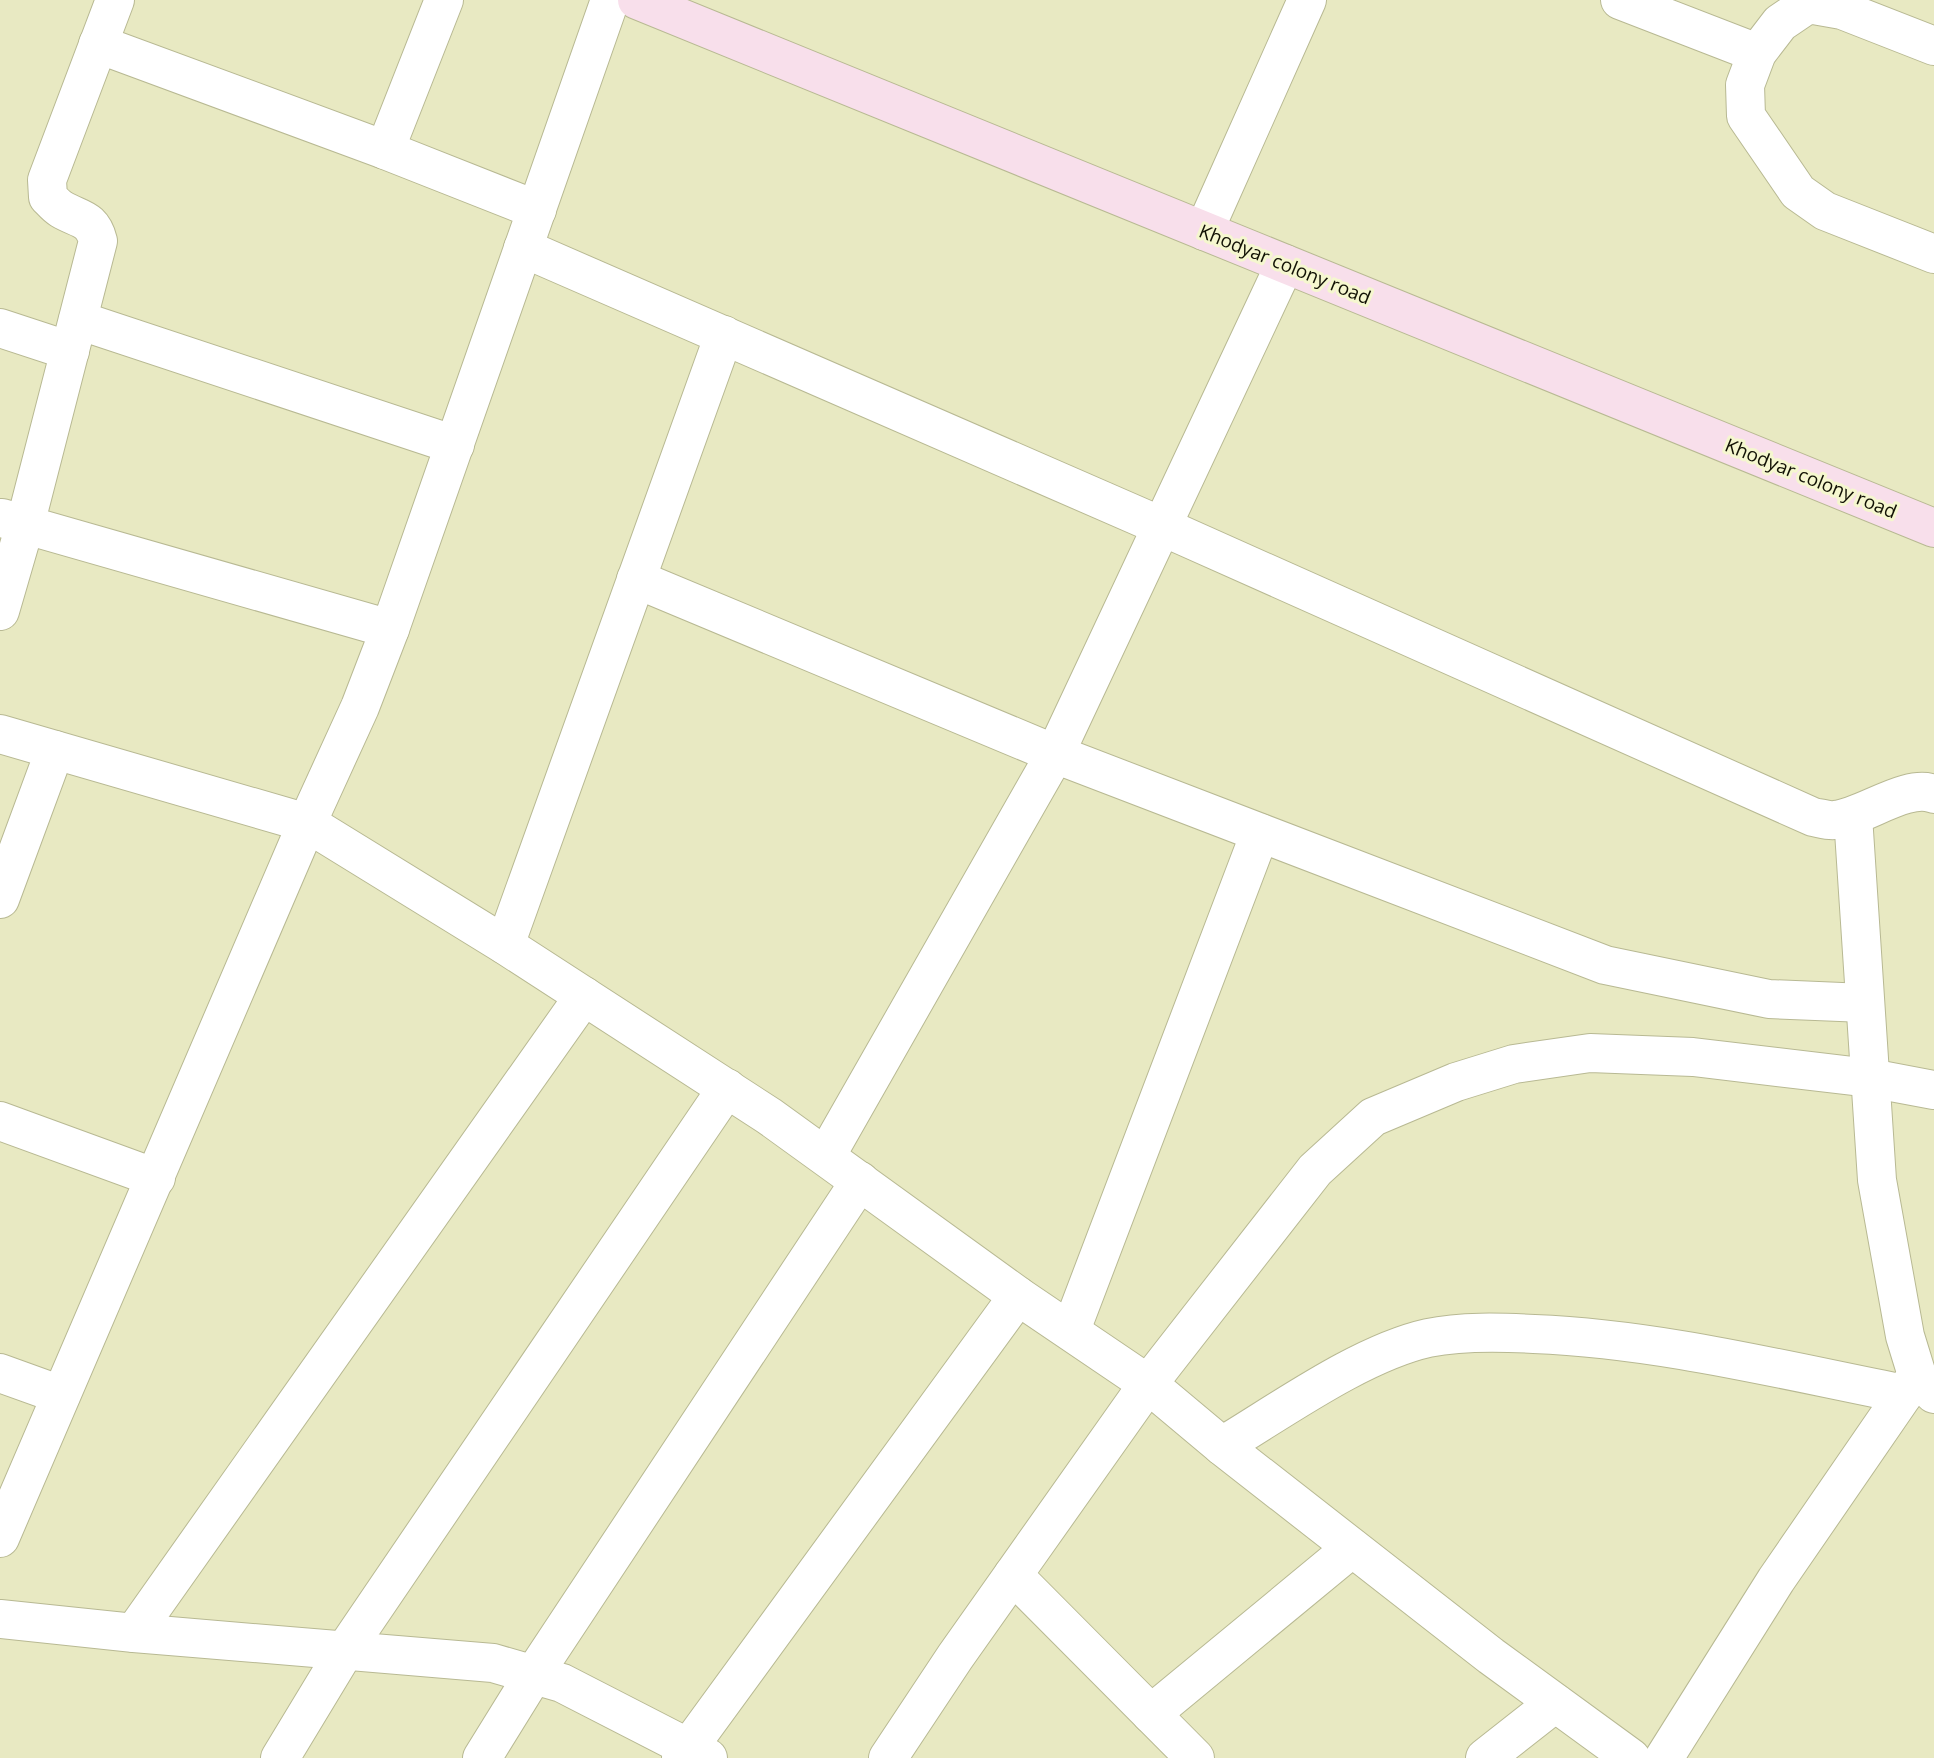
<svg xmlns="http://www.w3.org/2000/svg" width="1934" height="1758" font-family="'Open Sans',sans-serif">
<rect width="100%" height="100%" fill="#e8e9c2"/>
<g fill="none" stroke-linecap="round" stroke-linejoin="round">
<g stroke="#b8b993" stroke-width="40">
<g id="street">
<polyline points="1620,0 1757,53"/>
<polyline points="98,44 385,150 537,210"/>
<polyline points="1934,46 1842,10 1808,4 1780,23 1757,53 1745,85 1746,116 1798,192 1825,211 1934,254"/>
<polyline points="385,150 444,0"/>
<polyline points="1204,231 1307,0"/>
<path d="M523 248 1161 526 1813 817C1820 818 1828 821 1835 820 1864 817 1907 783 1934 794"/>
<polyline points="78,320 455,445"/>
<polyline points="0,328 70,351"/>
<polyline points="2,518 390,629"/>
<polyline points="636,579 1055,754 1605,965 1769,999 1865,1003"/>
<path d="M0 611 25 525 98 241C92 217 79 220 61 209 56 206 52 201 48 197L47 180 115 0"/>
<polyline points="0,734 307,823 505,945 769,1116 1018,1296 1148,1384 1222,1446 1491,1656 1631,1758"/>
<polyline points="1853,816 1877,1180 1905,1336 1917,1375 1934,1394"/>
<polyline points="0,899 55,750"/>
<polyline points="505,945 724,335"/>
<polyline points="0,1121 156,1178"/>
<polyline points="826,1156 1055,754 1285,264"/>
<polyline points="1071,1330 1260,833"/>
<polyline points="0,1373 61,1395"/>
<path d="M1222 1446C1282 1410 1361 1353 1428 1338 1462 1331 1499 1332 1534 1334 1659 1339 1782 1370 1904 1394"/>
<polyline points="0,1538 307,823 360,707 390,629 610,0"/>
<polyline points="1013,1575 1195,1758"/>
<polyline points="0,1619 134,1633 493,1663 562,1683 708,1758"/>
<polyline points="134,1633 584,996"/>
<polyline points="1151,1714 1352,1548"/>
<polyline points="280,1758 346,1649 727,1088"/>
<polyline points="482,1758 534,1674 860,1181"/>
<polyline points="681,1758 1018,1296"/>
<polyline points="888,1758 955,1657 1148,1384 1315,1170 1373,1117 1456,1082 1514,1064 1590,1053 1693,1057 1870,1078 1934,1090"/>
<polyline points="1485,1758 1555,1703"/>
<polyline points="1664,1758 1776,1580 1917,1375"/>
</g>
</g>
<g stroke="#b8b993" stroke-width="40">
<polyline id="secondary" points="637,0 1934,528"/>
</g>
<use href="#street" stroke="#fff" stroke-width="38"/>
<use href="#secondary" stroke="#f8dfeb" stroke-width="38"/>
</g>
<g text-anchor="middle" dominant-baseline="central" stroke-width="6" stroke-linejoin="round" paint-order="stroke">
<g font-size="19" fill="#121205" stroke="#f5f7cf">
<text transform="translate(1285 264) rotate(22)">Khodyar colony road</text>
<text transform="translate(1811 478) rotate(22)">Khodyar colony road</text>
</g>
</g>
</svg>
